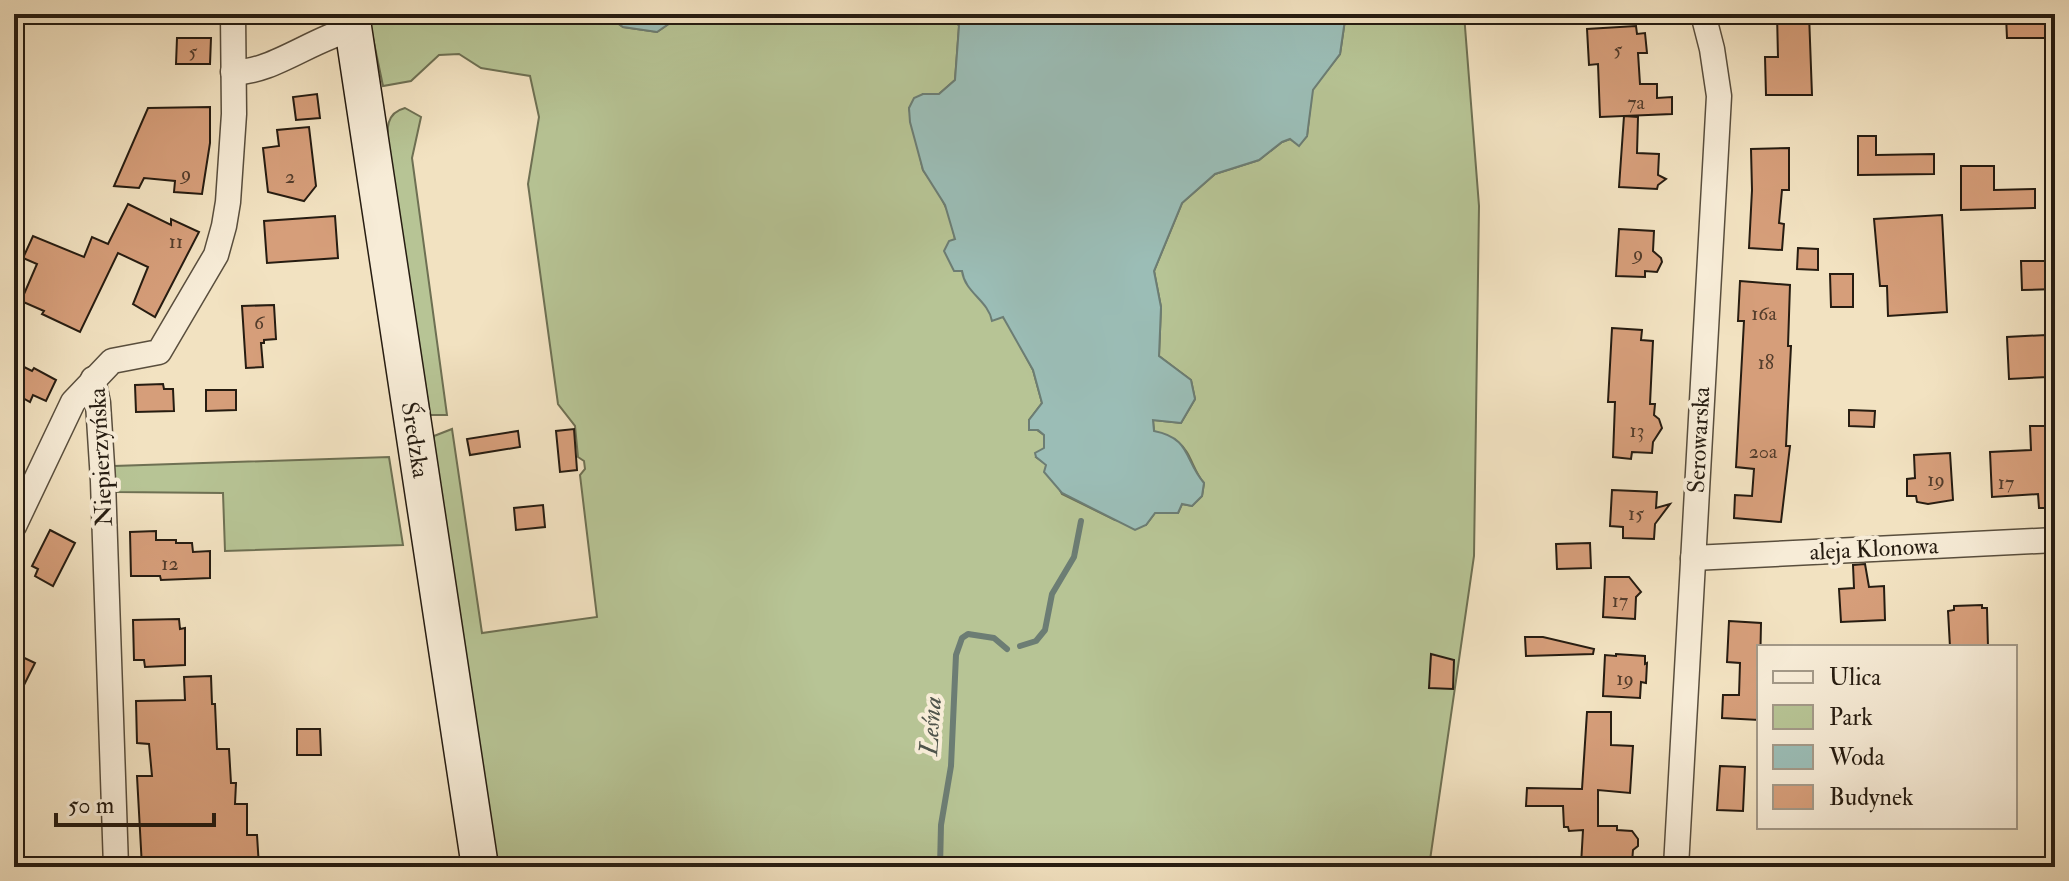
<svg xmlns="http://www.w3.org/2000/svg" width="2069" height="881" font-family="'IM FELL Double Pica',serif">
<rect width="100%" height="100%" fill="#f2e2c1"/>
<filter id="stains"><feTurbulence type="fractalNoise" baseFrequency=".0025" numOctaves="4"/><feColorMatrix values="0 0 0 0 .2 0 0 0 0 .09 0 0 0 0 .02 0 0 0 .5 -.17"/></filter>
<radialGradient id="worn" r=".72"><stop offset=".6" stop-color="#630" stop-opacity="0"/><stop offset="1" stop-color="#630" stop-opacity=".3"/></radialGradient>
<g fill="#b7c495" stroke="#6e7053" stroke-width="2">
<path d="M368 14H605L623 27 657 32 683 14H954L959 26 955 80 939 94H923L909 108 923 170 938 191 950 216 962 271 990 311 1003 317 1009 325 1033 370 1042 403 1029 420 1030 430H1037L1044 435V448L1036 457 1047 465 1062 494 1115 520 1146 525 1155 513H1178L1182 504 1192 506 1202 496 1204 483C1193 471 1191 452 1179 443 1172 438 1161 435 1154 431L1153 420 1181 423 1195 399 1191 380 1159 356 1161 307 1154 271 1182 203 1215 174 1259 160 1282 142 1290 139 1299 145 1307 136 1312 90 1340 54 1345 20 1342 14H1464L1479 206 1474 556 1429 867H497L434 453V436L452 429 482 633 597 617 580 475 585 469 584 461 578 457 575 426 558 404 528 184 539 117 530 76 481 68 459 54 439 55 411 81 383 86Z"/>
<path d="M405 108 421 117 412 158 447 415H430L389 155C388 135 382 114 405 108Z"/>
<polygon points="389,457 403,545 225,551 223,493 116,492 114,466"/>
</g>
<g fill="#9bbdb6" stroke="#6c7d74" stroke-width="2">
<polygon points="605,14 683,14 657,32 623,27"/>
<path d="M954 14H1342L1345 20 1340 54 1313 90 1307 136 1299 146 1290 139 1282 142 1259 160 1215 174 1182 203 1154 271 1161 307 1159 356 1191 380 1195 399 1181 423 1153 420 1154 431C1191 438 1184 460 1204 483L1202 496 1192 506 1182 504 1178 513H1155L1146 525 1135 530 1062 493 1044 472 1046 465 1036 457 1035 453 1044 448V435L1038 430H1029V420L1042 403 1033 370 1003 317 992 321C988 300 965 293 962 271H954L944 251 949 241 955 239 945 205 923 170 910 122 909 108 914 98 923 94H939L955 80 959 26Z"/>
</g>
<g fill="none" stroke-linecap="round" stroke-linejoin="round">
<g stroke="#6c7d74" stroke-width="6">
<polyline points="1020,646 1036,641 1045,630 1052,594 1074,557 1081,521"/>
<polyline points="940,867 941,825 951,766 956,655 962,638 968,634 994,638 1007,649"/>
</g>
</g>
<g fill="#d69e7a" stroke="#261c11" stroke-width="2">
<polygon points="1777,14 1809,14 1812,95 1766,95 1765,57 1778,57"/>
<polygon points="2055,14 2055,38 2007,38 2006,16"/>
<polygon points="1636,26 1637,34 1645,33 1647,53 1638,53 1640,84 1657,84 1657,98 1672,97 1672,114 1600,117 1598,64 1589,65 1587,29"/>
<polygon points="177,38 211,38 210,64 176,64"/>
<polygon points="317,94 320,118 296,120 293,97"/>
<polygon points="210,107 210,143 202,194 174,192 175,181 144,178 139,188 114,186 148,108"/>
<polygon points="1624,116 1638,117 1637,153 1659,154 1658,175 1666,179 1658,185 1657,189 1619,187"/>
<polygon points="309,127 316,186 304,201 268,192 263,148 279,146 277,130"/>
<polygon points="1858,136 1876,136 1876,155 1934,154 1934,174 1858,175"/>
<polygon points="1789,148 1789,190 1782,190 1779,223 1784,224 1782,250 1749,248 1752,190 1751,149"/>
<polygon points="1961,166 1994,166 1994,190 2035,189 2035,208 1961,210"/>
<polygon points="128,204 171,225 171,219 199,232 155,317 133,304 148,267 118,253 80,332 42,314 44,311 21,301 37,264 23,258 33,236 84,257 92,237 108,244"/>
<polygon points="1942,215 1947,312 1888,316 1887,286 1880,286 1874,219"/>
<polygon points="335,216 338,258 267,263 264,221"/>
<polygon points="1619,229 1654,231 1653,251 1661,258 1662,262 1657,272 1645,271 1645,277 1616,276"/>
<polygon points="1798,248 1818,249 1818,270 1797,269"/>
<polygon points="2021,261 2055,261 2055,289 2022,290"/>
<polygon points="1830,274 1853,274 1853,307 1831,307"/>
<polygon points="1740,281 1790,285 1788,346 1791,346 1786,446 1790,446 1781,522 1734,518 1735,495 1752,496 1754,469 1736,467 1744,321 1738,321"/>
<polygon points="274,305 276,339 264,340 264,343 261,343 263,367 246,368 242,306"/>
<polygon points="1612,328 1642,330 1641,340 1653,341 1650,404 1655,404 1654,415 1659,419 1662,428 1653,442 1652,453 1632,452 1631,459 1613,457 1615,402 1608,402"/>
<polygon points="2046,335 2047,377 2009,379 2007,337"/>
<polygon points="14,362 32,371 34,368 56,380 46,401 33,395 30,402 14,393"/>
<polygon points="163,384 164,389 173,389 174,411 136,412 135,385"/>
<polygon points="206,390 236,390 236,410 206,411"/>
<polygon points="1849,410 1875,411 1874,427 1849,426"/>
<polygon points="2030,426 2047,426 2048,459 2055,459 2055,508 2039,508 2038,494 1992,497 1990,452 2031,450"/>
<polygon points="574,429 577,470 560,472 556,431"/>
<polygon points="518,431 520,447 470,455 467,439"/>
<polygon points="1950,453 1953,500 1928,504 1917,502 1916,496 1907,496 1907,479 1915,478 1914,455"/>
<polygon points="1612,490 1657,492 1656,508 1670,504 1655,524 1654,539 1623,538 1623,527 1610,526"/>
<polygon points="543,505 545,527 516,530 514,508"/>
<polygon points="50,530 75,543 53,586 35,576 38,569 32,566"/>
<polygon points="156,531 156,540 176,540 176,543 192,543 193,552 210,551 210,578 161,580 160,576 131,576 130,532"/>
<polygon points="1590,543 1591,568 1557,569 1556,544"/>
<polygon points="1865,564 1869,587 1884,586 1885,620 1841,622 1839,589 1854,588 1853,565"/>
<polygon points="1605,577 1629,577 1641,592 1636,597 1635,619 1603,617"/>
<polygon points="1982,605 1982,608 1987,608 1988,647 1950,647 1948,611 1954,610 1954,606"/>
<polygon points="179,619 180,629 185,628 185,665 145,667 144,660 134,660 133,620"/>
<polygon points="1729,621 1761,623 1759,720 1722,718 1723,695 1739,695 1740,663 1727,662"/>
<polygon points="1525,637 1543,637 1594,649 1593,654 1526,656"/>
<polygon points="14,653 35,663 14,705"/>
<polygon points="1431,654 1454,660 1453,689 1429,688"/>
<polygon points="1616,654 1645,656 1645,664 1647,663 1646,683 1641,682 1640,698 1603,696 1605,655 1616,656"/>
<polygon points="211,676 212,704 215,704 217,749 229,749 231,783 236,783 235,804 247,804 247,835 257,835 259,867 142,867 137,776 152,776 149,744 137,743 136,701 185,700 184,677"/>
<polygon points="1587,712 1611,712 1611,745 1633,746 1630,793 1598,790 1598,826 1617,826 1617,830 1632,831 1638,839 1638,846 1633,850 1632,863 1620,862 1620,867 1581,865 1583,830 1569,831 1568,827 1564,827 1563,806 1526,806 1527,788 1582,789"/>
<polygon points="297,729 320,729 321,755 297,755"/>
<polygon points="1720,766 1745,767 1743,811 1717,810"/>
</g>
<g fill="none" stroke-linecap="round" stroke-linejoin="round">
<g stroke="#594e3d" stroke-width="27">
<g id="minor">
<path d="M233 72C270 74 313 38 353 29"/>
<polyline points="93,379 98,403 103,481 116,867"/>
<polyline points="14,526 73,402 112,361 159,352 216,255 224,226 228,202 234,114 233,14"/>
<polyline points="1693,558 2055,540"/>
<polyline points="1676,867 1719,96 1712,49 1703,14"/>
</g>
</g>
<g stroke="#261c11" stroke-width="39">
<polyline id="secondary" points="351,14 480,867"/>
</g>
<use href="#minor" stroke="#f7ecd7" stroke-width="24"/>
<use href="#secondary" stroke="#f7ecd7" stroke-width="36"/>
</g>
<g text-anchor="middle" dominant-baseline="central" stroke-width="8" stroke-linejoin="round" paint-order="stroke">
<g font-size="20" fill="#523c2b">
<text x="1618" y="49">5</text>
<text x="193" y="51">5</text>
<text x="1636" y="102">7a</text>
<text x="186" y="173">9</text>
<text x="290" y="176">2</text>
<text x="176" y="241">11</text>
<text x="1638" y="253">9</text>
<text x="1764" y="313">16a</text>
<text x="259" y="322">6</text>
<text x="1766" y="362">18</text>
<text x="1637" y="430">13</text>
<text x="1763" y="451">20a</text>
<text x="1936" y="479">19</text>
<text x="2006" y="482">17</text>
<text x="1636" y="513">15</text>
<text x="170" y="563">12</text>
<text x="1620" y="600">17</text>
<text x="1625" y="678">19</text>
</g>
<g font-size="24" fill="#261c11" stroke="#f7ecd7">
<text transform="translate(415 440) rotate(81)">Średzka</text>
<text transform="translate(1699 440) rotate(-87)">Serowarska</text>
<text transform="translate(101 457) rotate(-93)">Niepierzyńska</text>
<text transform="translate(1874 549) rotate(-3)">aleja Klonowa</text>
</g>
<g font-size="26" font-style="italic" fill="#4f544b" stroke="#f7ecd7">
<text transform="translate(931 726) rotate(-86)">Leśna</text>
</g>
</g>
<rect width="2069" height="881" fill="none" stroke="#f2e2c1" stroke-width="48"/>
<rect x="16" y="16" width="2037" height="849" fill="none" stroke="#261c11" stroke-width="4"/>
<rect x="24" y="24" width="2021" height="833" fill="none" stroke="#261c11" stroke-width="2"/>
<rect x="1757" y="645" width="260" height="184" fill="#f7ecd7" stroke="#a39988" stroke-width="2"/>
<rect x="1773" y="671" width="40" height="12" fill="#f7ecd7" stroke="#a39988" stroke-width="2"/>
<text x="1829" y="685" font-size="24" fill="#261c11">Ulica</text>
<rect x="1773" y="705" width="40" height="24" fill="#b7c495" stroke="#a39988" stroke-width="2"/>
<text x="1829" y="725" font-size="24" fill="#261c11">Park</text>
<rect x="1773" y="745" width="40" height="24" fill="#9bbdb6" stroke="#a39988" stroke-width="2"/>
<text x="1829" y="765" font-size="24" fill="#261c11">Woda</text>
<rect x="1773" y="785" width="40" height="24" fill="#d69e7a" stroke="#a39988" stroke-width="2"/>
<text x="1829" y="805" font-size="24" fill="#261c11">Budynek</text>
<path d="M56 813v12h158v-12" fill="none" stroke="#261c11" stroke-width="4"/>
<text x="68" y="813" font-size="24" fill="#261c11" stroke="#f7ecd7" stroke-width="6" paint-order="stroke">50 m</text>
<rect width="100%" height="100%" filter="url(#stains)"/>
<rect width="100%" height="100%" fill="url(#worn)"/>
</svg>
